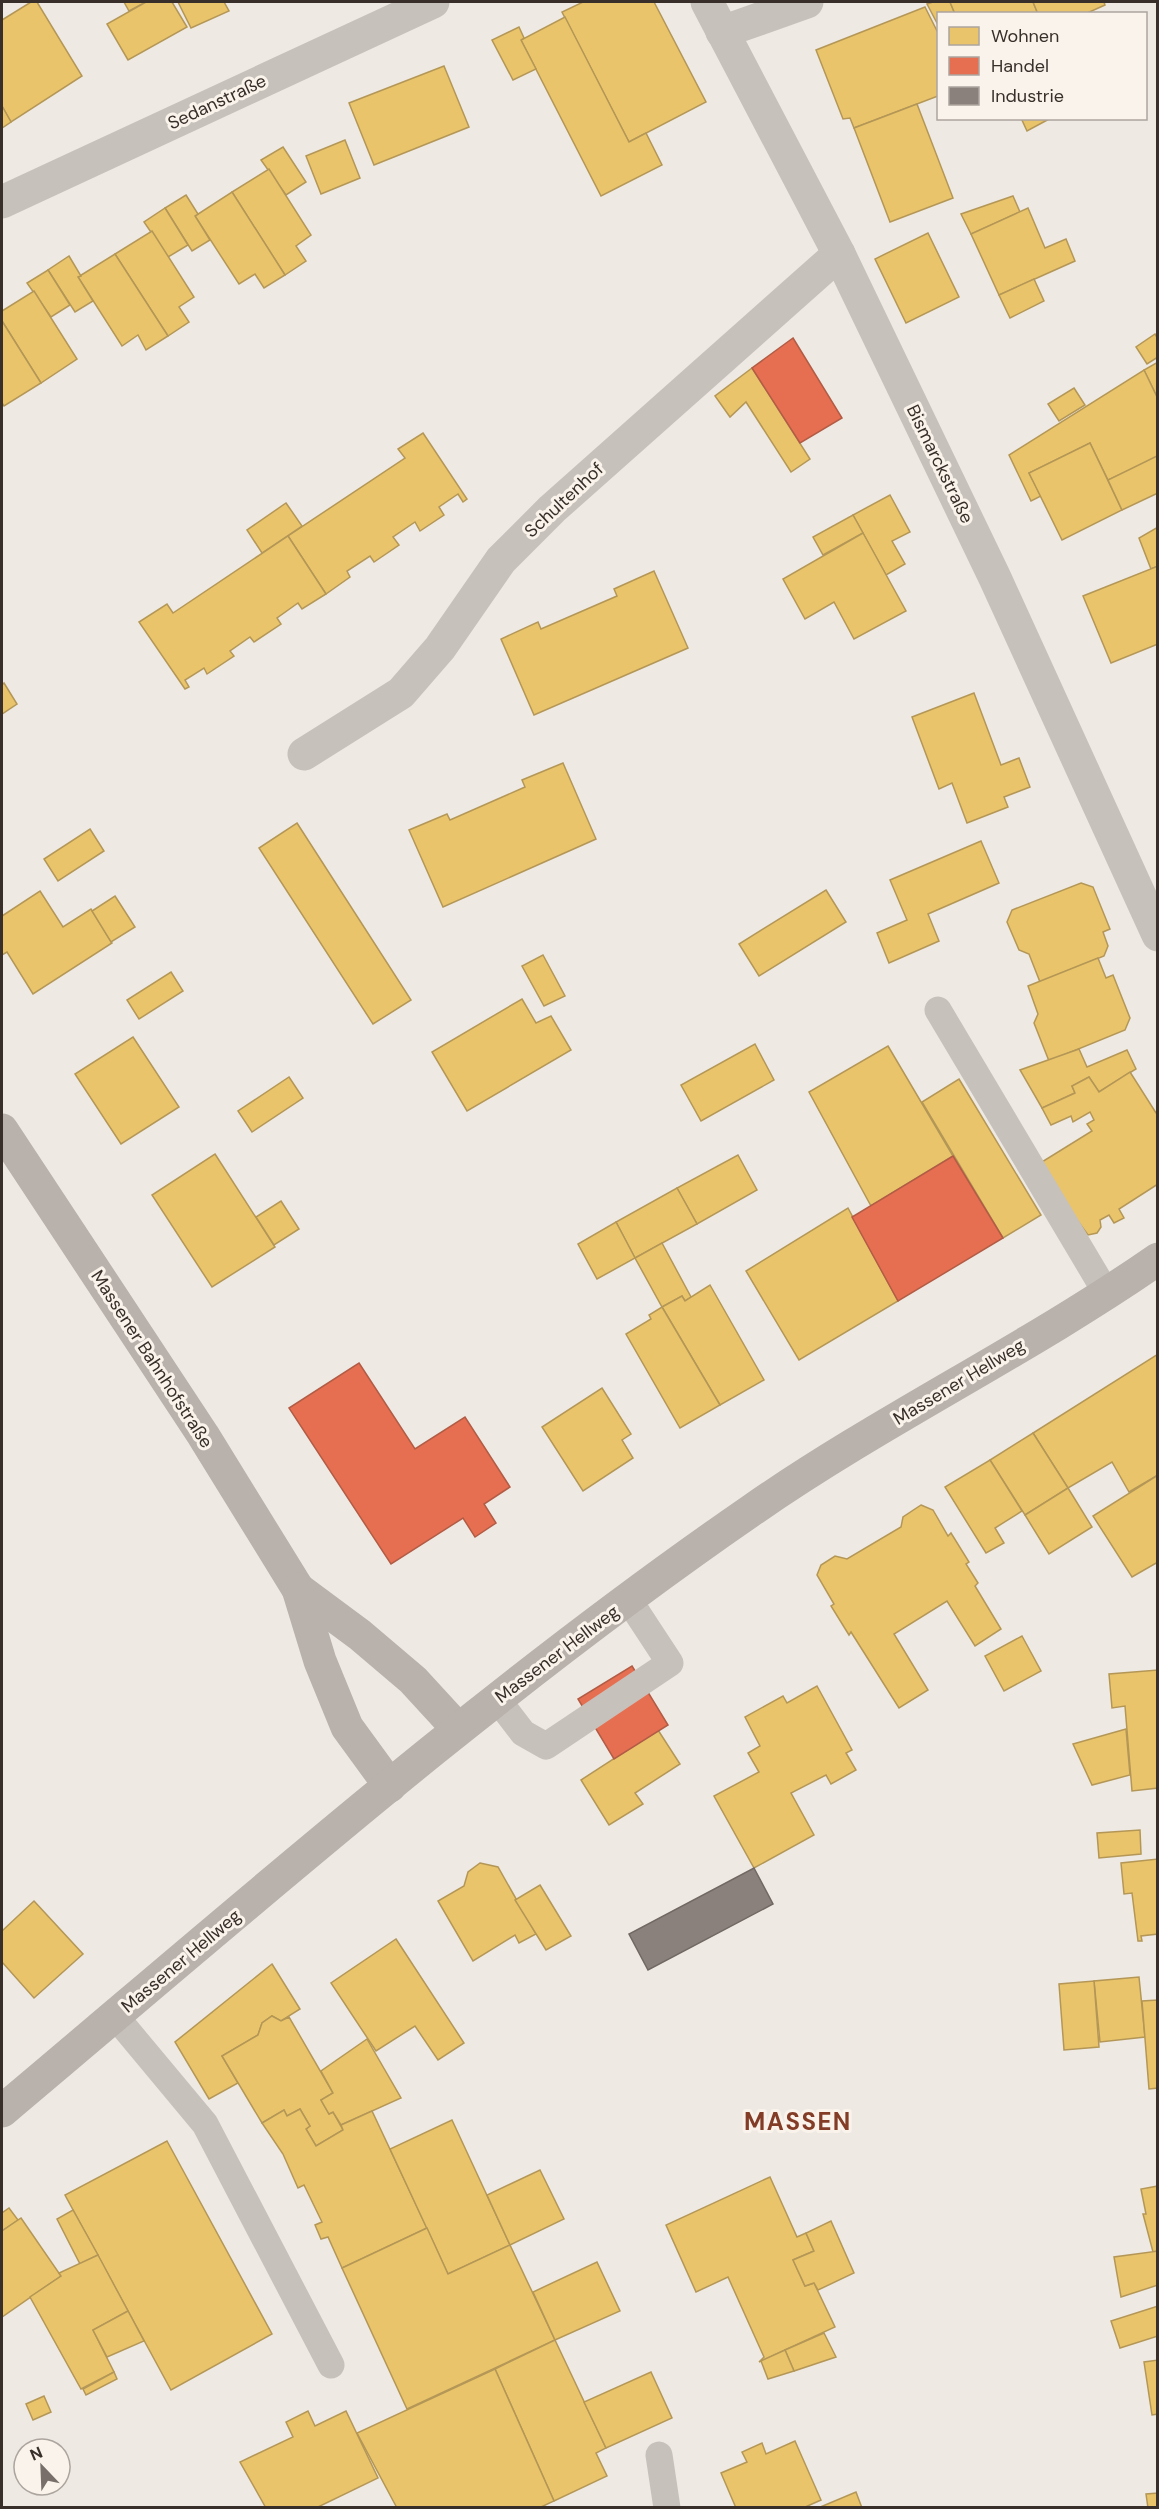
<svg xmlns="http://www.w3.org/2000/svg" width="1159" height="2509" font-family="'DM Sans',sans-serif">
<rect width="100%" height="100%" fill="#eee9e3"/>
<g fill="#e9c46a" stroke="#b49757" stroke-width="1.5">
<polygon points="31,2 37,2 82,76 11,122 2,106 2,20"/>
<polygon points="124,2 146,2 129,11"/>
<polygon points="146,2 172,2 187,27 128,60 107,24"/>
<polygon points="178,2 224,2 229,11 191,28"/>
<polygon points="583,2 654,2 706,102 629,142 562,12"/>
<polygon points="933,2 950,2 955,14 938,14 938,25 927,4"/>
<polygon points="950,2 1033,2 1038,14 955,14"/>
<polygon points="1033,2 1104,2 1105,5 1085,14 1038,14"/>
<polygon points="925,7 938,33 938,96 854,128 850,118 843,119 816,50"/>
<polygon points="565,17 629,142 646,133 662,165 601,196 521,40"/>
<polygon points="519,27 524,38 521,40 536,69 513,80 492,40"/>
<polygon points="444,66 469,127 374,165 349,103"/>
<polygon points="917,104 953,198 890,222 854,128"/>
<polygon points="2,106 11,122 2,128"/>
<polygon points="1021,118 1051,118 1027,131"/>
<polygon points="345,140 360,178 321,194 306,156"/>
<polygon points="283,147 306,182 286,195 261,160"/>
<polygon points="269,169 311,235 296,246 306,261 285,275 232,192"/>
<polygon points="232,192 285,275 264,288 255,274 239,284 195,216"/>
<polygon points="186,195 198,214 195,216 210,240 192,251 165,208"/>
<polygon points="1013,196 1020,212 971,234 961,214"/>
<polygon points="165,208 188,245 168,257 144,222"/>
<polygon points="1028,208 1045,248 1066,239 1075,261 999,295 971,234"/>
<polygon points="152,231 194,297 179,307 189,322 168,336 115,254"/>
<polygon points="928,233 959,297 906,323 875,259"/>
<polygon points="115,254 168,336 146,350 138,335 122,346 78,277"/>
<polygon points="69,256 81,276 78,277 93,301 75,312 48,270"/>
<polygon points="48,270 70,305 51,317 27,283"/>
<polygon points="1034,279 1044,301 1010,318 999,295"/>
<polygon points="34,291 77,359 41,383 2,321 2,311"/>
<polygon points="2,321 41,383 4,406 2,403"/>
<polygon points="1155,334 1158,339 1158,357 1147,364 1136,347"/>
<polygon points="1158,362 1158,399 1144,370"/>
<polygon points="752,368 810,459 791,472 746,402 730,417 715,396"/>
<polygon points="1144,370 1158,399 1158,457 1108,480 1090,443 1029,473 1041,496 1031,501 1009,455"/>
<polygon points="1074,388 1085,405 1059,421 1048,404"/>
<polygon points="423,433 467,499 463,502 458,494 439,507 444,515 420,531 415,522 393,537 399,545 374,562 370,556 347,571 350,577 326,594 288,536 405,458 398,449"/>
<polygon points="1090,443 1122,510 1062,540 1029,473"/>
<polygon points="1157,456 1158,493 1122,510 1108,480"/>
<polygon points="890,495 910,532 892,541 905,564 886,575 853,515"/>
<polygon points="286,503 302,526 262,553 247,530"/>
<polygon points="853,515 863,533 823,555 813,537"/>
<polygon points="1158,527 1158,566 1151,569 1139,538"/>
<polygon points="863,533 906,611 854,639 834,602 805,619 783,579"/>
<polygon points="288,536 326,594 302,609 298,603 277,618 281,624 254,642 250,637 230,651 234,656 207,674 204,668 185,680 189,687 185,689 139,622 167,604 173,613"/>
<polygon points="1158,566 1158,644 1111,663 1083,596"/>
<polygon points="654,571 688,648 534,715 501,639 538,622 541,629 617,596 614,589"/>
<polygon points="4,683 17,704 2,714 2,685"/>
<polygon points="974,693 1001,765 1019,758 1030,787 1004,797 1008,807 967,823 952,783 939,789 912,717"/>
<polygon points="563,763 596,839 443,907 409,830 447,814 450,820 525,787 522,780"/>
<polygon points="297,823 411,1000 373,1024 259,848"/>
<polygon points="90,829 104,851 58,881 44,859"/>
<polygon points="981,841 999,883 928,914 939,941 889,963 877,933 907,920 890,880"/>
<polygon points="1081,883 1093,887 1110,929 1103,932 1108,946 1104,956 1040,982 1029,954 1019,950 1007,922 1012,910"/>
<polygon points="826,890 846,922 759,976 739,944"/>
<polygon points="40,891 63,927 91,909 112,943 33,994 7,952 2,955 2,916"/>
<polygon points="115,896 135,927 111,942 92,911"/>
<polygon points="543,955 565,996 544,1006 522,966"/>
<polygon points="1098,958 1106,978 1113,975 1130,1018 1125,1030 1049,1061 1034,1023 1038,1014 1028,986"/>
<polygon points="171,972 183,991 139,1019 127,1000"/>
<polygon points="522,999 536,1023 551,1016 571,1050 467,1111 432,1052"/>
<polygon points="133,1037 179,1107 121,1144 75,1074"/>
<polygon points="755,1044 774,1080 701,1121 681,1085"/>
<polygon points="888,1046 953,1156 871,1206 809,1092"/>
<polygon points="1079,1049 1087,1067 1127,1050 1136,1069 1099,1092 1089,1077 1072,1086 1075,1093 1042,1108 1020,1070"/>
<polygon points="1130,1072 1158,1116 1158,1184 1119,1209 1124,1218 1114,1223 1109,1215 1100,1220 1101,1227 1097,1233 1088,1235 1037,1165 1092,1131 1087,1124 1094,1120 1090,1112 1073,1122 1071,1116 1051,1125 1042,1108 1075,1093 1072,1086 1089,1077 1099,1092"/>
<polygon points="289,1077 303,1098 252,1132 238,1111"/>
<polygon points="959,1079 1041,1215 1003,1238 922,1102"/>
<polygon points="215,1154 275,1247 212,1287 152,1195"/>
<polygon points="738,1155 757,1190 697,1224 677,1188"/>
<polygon points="677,1188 697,1224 635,1258 616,1222"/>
<polygon points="281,1201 299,1229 274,1245 256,1217"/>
<polygon points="848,1208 898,1301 799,1360 746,1271"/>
<polygon points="616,1222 635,1258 597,1279 578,1244"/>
<polygon points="662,1243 691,1297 685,1301 682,1296 662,1307 635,1258"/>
<polygon points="710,1285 764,1380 720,1405 662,1307 682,1296 685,1301"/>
<polygon points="662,1307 720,1405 680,1428 626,1334 651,1319 649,1315"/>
<polygon points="1158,1354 1158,1475 1129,1492 1112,1462 1068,1488 1033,1433"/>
<polygon points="602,1388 631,1434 622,1440 633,1458 583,1491 542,1427"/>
<polygon points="1033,1433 1068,1488 1025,1515 990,1460"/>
<polygon points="990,1460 1022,1511 995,1528 1004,1543 986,1553 945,1487"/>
<polygon points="1158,1475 1158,1562 1132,1577 1093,1516"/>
<polygon points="1068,1488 1092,1527 1049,1554 1025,1515"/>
<polygon points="921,1505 933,1510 948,1536 951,1533 969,1562 966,1564 978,1583 975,1586 1001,1629 975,1646 947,1601 894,1634 928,1690 899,1708 851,1632 849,1635 831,1606 834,1604 817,1575 821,1565 835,1556 847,1559 901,1527 903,1517"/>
<polygon points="1022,1636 1041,1671 1004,1691 985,1656"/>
<polygon points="1158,1670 1158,1788 1132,1791 1125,1706 1112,1708 1109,1674"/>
<polygon points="817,1686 852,1750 846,1753 856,1770 831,1784 826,1775 791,1793 814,1835 754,1868 714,1796 759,1772 748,1753 760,1746 745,1717 783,1696 787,1703"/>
<polygon points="1126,1729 1130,1775 1092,1785 1073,1744"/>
<polygon points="658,1730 680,1764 635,1793 643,1804 609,1825 581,1780"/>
<polygon points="1140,1830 1141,1854 1099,1858 1097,1833"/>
<polygon points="1158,1859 1158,1934 1141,1936 1142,1941 1138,1941 1132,1893 1124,1894 1121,1863"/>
<polygon points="480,1863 498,1867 536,1934 519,1943 515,1935 473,1961 438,1901 464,1886 468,1872"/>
<polygon points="540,1885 571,1936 546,1950 515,1900"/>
<polygon points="34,1901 83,1954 34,1998 2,1962 2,1931"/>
<polygon points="396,1939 464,2043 438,2060 415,2026 376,2051 331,1983"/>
<polygon points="272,1964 300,2009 281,2021 272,2016 262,2023 258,2035 222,2056 238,2083 209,2099 175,2042"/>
<polygon points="1139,1977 1145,2037 1100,2042 1094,1981"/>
<polygon points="1094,1981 1099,2047 1064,2050 1059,1984"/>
<polygon points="1158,2000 1158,2088 1149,2089 1142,2001"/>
<polygon points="272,2016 281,2021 289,2017 333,2093 321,2100 329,2114 333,2112 343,2130 316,2146 306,2129 310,2126 300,2109 287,2116 284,2110 262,2123 222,2056 258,2035 262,2023"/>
<polygon points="367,2039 401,2098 341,2125 333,2112 329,2114 321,2100 333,2093 321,2071"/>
<polygon points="300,2109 310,2126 306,2129 316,2146 343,2130 341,2125 372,2111 427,2228 342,2268 328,2237 321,2239 315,2225 322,2222 304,2185 298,2188 283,2154 262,2123 284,2110 287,2116"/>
<polygon points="452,2120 510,2245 448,2274 390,2149"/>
<polygon points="167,2141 272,2334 171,2390 65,2195"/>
<polygon points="540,2170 564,2219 510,2245 487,2195"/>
<polygon points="770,2177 797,2237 806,2233 814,2251 793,2260 805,2286 814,2283 835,2327 759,2362 764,2357 728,2277 696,2292 666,2225"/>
<polygon points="1158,2186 1158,2251 1153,2252 1143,2214 1146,2214 1141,2189"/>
<polygon points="9,2208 18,2220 2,2231 2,2213"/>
<polygon points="73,2210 98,2255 80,2264 57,2219"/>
<polygon points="21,2218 61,2276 2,2317 2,2231"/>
<polygon points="831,2221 854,2273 818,2290 814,2283 805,2286 793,2260 814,2251 806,2233"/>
<polygon points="427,2228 448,2274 510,2245 555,2340 407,2409 342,2268"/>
<polygon points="1158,2251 1158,2285 1121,2297 1114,2257"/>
<polygon points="98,2255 128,2311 93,2330 114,2372 81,2389 30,2297 61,2276 59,2273"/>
<polygon points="597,2262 620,2311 555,2340 533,2292"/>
<polygon points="1158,2306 1158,2336 1120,2348 1111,2321"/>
<polygon points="128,2311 144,2341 107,2357 93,2330"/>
<polygon points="824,2333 836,2357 794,2371 785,2350"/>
<polygon points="555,2340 606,2448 596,2453 607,2476 554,2501 495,2369"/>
<polygon points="785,2350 794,2371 768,2379 761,2361"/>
<polygon points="1158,2360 1158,2414 1152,2415 1144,2362"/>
<polygon points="495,2369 554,2501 539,2508 397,2508 357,2433"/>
<polygon points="114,2372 117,2379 86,2395 83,2389"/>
<polygon points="651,2372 672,2418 606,2448 584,2402"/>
<polygon points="44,2396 51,2412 33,2420 26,2404"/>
<polygon points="308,2411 315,2426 346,2411 378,2478 316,2508 266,2508 240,2462 293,2437 286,2422"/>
<polygon points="795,2441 821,2500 803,2508 736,2508 721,2473 747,2462 742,2452 762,2443 766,2454"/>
<polygon points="856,2492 862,2508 818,2508"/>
<polygon points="1158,2493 1158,2508 1148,2508 1146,2494"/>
</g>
<g fill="#e76f51" stroke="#b25c45" stroke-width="1.5">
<polygon points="793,338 842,418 800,443 752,368"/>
<polygon points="953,1156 1003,1238 898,1301 852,1217"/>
<polygon points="359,1363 415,1449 465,1417 510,1487 484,1504 496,1523 475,1537 463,1518 391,1564 289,1408"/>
<polygon points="632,1666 668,1725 614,1759 578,1699"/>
</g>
<polygon fill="#8a817c" stroke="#716863" stroke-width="1.5" points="754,1868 773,1904 648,1970 629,1934"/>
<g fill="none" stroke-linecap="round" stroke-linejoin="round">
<g stroke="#c7c1bc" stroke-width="27">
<polyline points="938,1010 1107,1294"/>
<polyline points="497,1699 523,1733 546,1746 670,1663 628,1599"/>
<polyline points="115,2016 205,2124 331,2365"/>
<polyline points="659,2455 667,2508"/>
</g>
<g stroke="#c7c1bc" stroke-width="33">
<polyline points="707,2 839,254 995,578 1158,935"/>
<polyline points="722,32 807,2"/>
<polyline points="2,202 433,2"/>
<polyline points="304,754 401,693 440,648 501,560 552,509 839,254"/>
</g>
<g stroke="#b8b1ac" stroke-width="33">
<polyline points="2,1130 203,1435 298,1589 320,1661 347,1727 390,1786"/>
<polyline points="298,1589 360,1635 413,1680 458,1729"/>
<path d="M2 2111C247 1905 488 1692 752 1510 883 1419 1027 1350 1158 1259"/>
</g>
</g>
<g text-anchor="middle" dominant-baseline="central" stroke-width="6" stroke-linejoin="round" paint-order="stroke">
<g font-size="18" fill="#382e2a" stroke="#f9f3eb">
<text transform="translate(217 102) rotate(-25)">Sedanstraße</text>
<text transform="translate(940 464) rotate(64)">Bismarckstraße</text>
<text transform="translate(564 500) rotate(-43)">Schultenhof</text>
<text transform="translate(152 1359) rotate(57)">Massener Bahnhofstraße</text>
<text transform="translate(959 1382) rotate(-31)">Massener Hellweg</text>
<text transform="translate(557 1654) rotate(-37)">Massener Hellweg</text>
<text transform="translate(181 1961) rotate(-40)">Massener Hellweg</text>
</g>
<g font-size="24" font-weight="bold" letter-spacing="1.5" fill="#833d27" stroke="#f9f3eb">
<text x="798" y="2121">MASSEN</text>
</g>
</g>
<rect width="1159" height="2509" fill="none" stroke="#382e2a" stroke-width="6"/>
<rect x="937" y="12" width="210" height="108" fill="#f9f3eb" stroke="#aca49e" stroke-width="1.5"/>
<rect x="949" y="27" width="30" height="18" fill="#e9c46a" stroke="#aca49e" stroke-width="1.5"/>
<text x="991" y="42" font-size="18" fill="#382e2a">Wohnen</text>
<rect x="949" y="57" width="30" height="18" fill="#e76f51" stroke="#aca49e" stroke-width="1.5"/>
<text x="991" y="72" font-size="18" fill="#382e2a">Handel</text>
<rect x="949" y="87" width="30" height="18" fill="#8a817c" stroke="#aca49e" stroke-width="1.5"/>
<text x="991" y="102" font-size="18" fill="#382e2a">Industrie</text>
<g transform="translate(42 2467) rotate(337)"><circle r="28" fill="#f9f3eb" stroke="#aca49e" stroke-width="1.5"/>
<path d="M0-4.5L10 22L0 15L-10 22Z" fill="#786f6b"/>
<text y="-9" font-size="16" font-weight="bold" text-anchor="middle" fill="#382e2a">N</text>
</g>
</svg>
